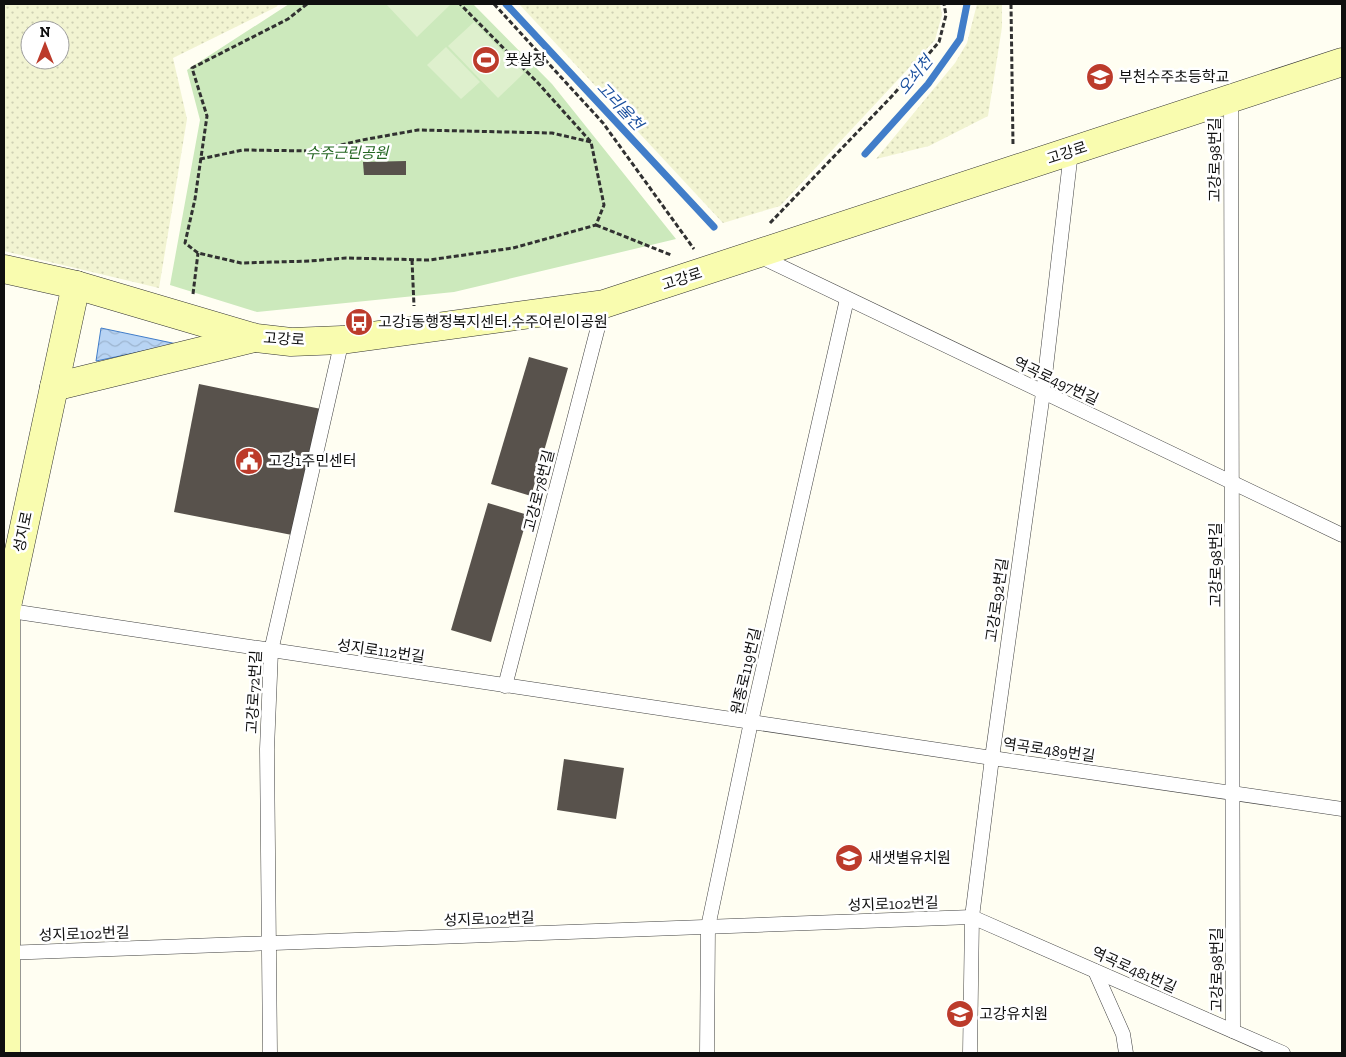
<svg xmlns="http://www.w3.org/2000/svg" width="1346" height="1057" font-family="'Zilla Slab','Noto Sans KR',serif">
<defs>
<pattern id="farmland-dots" width="8" height="8" patternUnits="userSpaceOnUse" patternTransform="scale(1.25)"><rect width="8" height="8" fill="#f2f4d2"/><path d="M2 2h.1M6 6h.1" fill="none" stroke="#ced0b3" stroke-width="1.8" stroke-linecap="round"/></pattern>
<pattern id="water-waves" width="16" height="10" patternUnits="userSpaceOnUse" patternTransform="scale(1.25)"><rect width="16" height="10" fill="#b8d4f4"/><path d="M0 5q4-4 8 0t8 0" fill="none" stroke="#9db5d0"/></pattern>
</defs>
<rect width="100%" height="100%" fill="#fffef2"/>
<g fill="url(#farmland-dots)" fill-rule="evenodd">
<path d="M4 4H279L276 7 173 58 187 119 159 288 4 251ZM30 30H60V60H30Z"/>
<polygon points="519,4 940,4 942,15 935,40 780,206 723,223"/>
<polygon points="977,4 1002,4 1002,27 988,116 929,146 876,159 955,63 967,43"/>
</g>
<polygon fill="#cce9bc" points="289,4 473,4 552,84 676,239 454,292 257,312 170,285 200,120 187,70"/>
<g fill="#def0cd">
<polygon points="386,4 451,4 417,37"/>
<polygon points="474,22 524,73 498,98 448,46"/>
<polygon points="446,47 480,82 461,99 427,65"/>
</g>
<polygon fill="url(#water-waves)" stroke="#417dc9" points="101,328 177,344 96,361"/>
<g fill="none" stroke-linecap="round" stroke-linejoin="round">
<g stroke="#417dc9" stroke-width="7">
<polyline points="506,4 714,227"/>
<polyline points="865,154 928,84 960,39 967,4"/>
</g>
</g>
<g fill="#58524c">
<polygon points="406,161 406,175 364,175 363,162"/>
<polygon points="529,357 568,368 531,496 491,484"/>
<polygon points="199,384 326,410 297,536 174,512"/>
<polygon points="488,503 528,515 491,642 451,630"/>
<polygon points="564,759 624,768 616,819 557,810"/>
</g>
<g fill="none" stroke-linecap="round" stroke-linejoin="round">
<g stroke="#424242" stroke-width="15">
<g id="lane">
<polyline points="1231,99 1233,1031"/>
<polyline points="757,255 1342,535"/>
<polyline points="4,610 992,758 1342,809"/>
<polyline points="505,686 604,304"/>
<polyline points="4,953 972,917 1283,1053"/>
<polyline points="1095,971 1123,1034 1126,1053"/>
<polyline points="270,1053 267,749 271,651 342,340"/>
<polyline points="707,1053 708,927 751,722 847,299"/>
<polyline points="970,1053 972,917 992,758 1043,393 1071,152"/>
</g>
</g>
<g stroke="#313131" stroke-width="29">
<g id="secondary">
<polyline points="4,269 76,285 256,338 291,342 342,340 604,304 1342,62"/>
<polyline points="54,387 254,338"/>
<polyline points="6,1053 6,611 76,285"/>
</g>
</g>
<g stroke="#313131" stroke-width="3" stroke-dasharray="5 2.5" stroke-linecap="butt">
<polyline points="307,4 288,19 192,68 207,116 195,199 185,243 198,253 241,263 310,261 346,258 429,260 513,248 596,225 604,205 591,142 537,82 460,4"/>
<polyline points="494,4 603,123 694,249"/>
<polyline points="1011,4 1013,145"/>
<polyline points="200,159 243,150 316,151 362,140 418,130 552,133 591,142"/>
<polyline points="770,223 893,95 939,42 946,15 944,4"/>
<polyline points="596,225 671,255"/>
<polyline points="412,260 414,306"/>
<polyline points="193,294 198,253"/>
</g>
<use href="#lane" stroke="#fff" stroke-width="14"/>
<use href="#secondary" stroke="#f9fcaf" stroke-width="28"/>
</g>
<defs>
<g id="stadium-disc" transform="scale(1.4375)"><circle r="9.5" fill="#bc3b2b" stroke="#fff"/><path d="M0-5a6.5 5 0 1 0 0 10a6.5 5 0 1 0 0-10ZM-3.5-1.8h7v3.6h-7Z" fill="#fff"/></g>
<g id="school-disc" transform="scale(1.4375)"><circle r="9.5" fill="#bc3b2b" stroke="#fff"/><path d="M0-5L7-2L0 1L-7-2ZM-4 1L0 2.5L4 1V4Q0 6-4 4Z" fill="#fff"/></g>
<g id="bus-disc" transform="scale(1.4375)"><circle r="9.5" fill="#bc3b2b" stroke="#fff"/><path d="M-5-6H5V4H4V6H2V4H-2V6H-4V4H-5ZM-3.5-4V0h7V-4ZM-3.5 1.2v1.5H-2V1.2ZM2 1.2v1.5H3.5V1.2Z" fill="#fff"/></g>
<g id="civic-disc" transform="scale(1.4375)"><circle r="9.5" fill="#bc3b2b" stroke="#fff"/><path d="M-.6-6.5H3V-4.5H.6V-3L4-1V1h2V6H-6V1h2V-1L-.6-3ZM-1.2 2.5V6h2.4V2.5Z" fill="#fff"/></g>
</defs>
<g fill-rule="evenodd">
<use href="#stadium-disc" x="486" y="60"/>
<use href="#school-disc" x="1100" y="77"/>
<use href="#bus-disc" x="359" y="322"/>
<use href="#civic-disc" x="249" y="461"/>
<use href="#school-disc" x="849" y="858"/>
<use href="#school-disc" x="960" y="1014"/>
</g>
<g text-anchor="middle" dominant-baseline="central" stroke-width="5" stroke-linejoin="round" paint-order="stroke">
<g font-size="15" fill="#0f0f0f" stroke="#fff" text-anchor="start">
<text x="505" y="60">풋살장</text>
<text x="1119" y="77">부천수주초등학교</text>
<text x="378" y="322">고강1동행정복지센터.수주어린이공원</text>
<text x="268" y="461">고강1주민센터</text>
<text x="868" y="858">새샛별유치원</text>
<text x="979" y="1014">고강유치원</text>
</g>
<g font-size="15" font-style="italic" fill="#246621" stroke="#fff">
<text x="347" y="153">수주근린공원</text>
</g>
<g font-size="15" fill="#0f0f0f" stroke="#fff">
<text transform="translate(1067 153) rotate(-18)">고강로</text>
<text transform="translate(1215 160) rotate(-90)">고강로98번길</text>
<text transform="translate(682 279) rotate(-18)">고강로</text>
<text transform="translate(284 339) rotate(3)">고강로</text>
<text transform="translate(1056 381) rotate(25)">역곡로497번길</text>
<text transform="translate(539 491) rotate(-76)">고강로78번길</text>
<text transform="translate(23 532) rotate(-78)">성지로</text>
<text transform="translate(1216 565) rotate(-90)">고강로98번길</text>
<text transform="translate(997 600) rotate(-82)">고강로92번길</text>
<text transform="translate(381 651) rotate(8)">성지로112번길</text>
<text transform="translate(746 671) rotate(-77)">원종로119번길</text>
<text transform="translate(254 692) rotate(-87)">고강로72번길</text>
<text transform="translate(1049 750) rotate(8)">역곡로489번길</text>
<text transform="translate(893 904) rotate(-2)">성지로102번길</text>
<text transform="translate(489 919) rotate(-2)">성지로102번길</text>
<text transform="translate(84 934) rotate(-2)">성지로102번길</text>
<text transform="translate(1134 970) rotate(24)">역곡로481번길</text>
<text transform="translate(1217 970) rotate(-90)">고강로98번길</text>
</g>
<g font-size="16" font-style="italic" fill="#1b509e" stroke="#fff">
<text transform="translate(915 75) rotate(-51)">오쇠천</text>
<text transform="translate(620 106) rotate(47)">고리울천</text>
</g>
</g>
<rect width="1346" height="1057" fill="none" stroke="#0f0f0f" stroke-width="10"/>
<g transform="translate(45 45)"><circle r="24" fill="#ffffff" stroke="#9f9f9f"/>
<path d="M0-4L9 19L0 12L-9 19Z" fill="#bc3b2b"/>
<text y="-8" font-size="14" font-weight="bold" text-anchor="middle" fill="#0f0f0f">N</text>
</g>
</svg>
